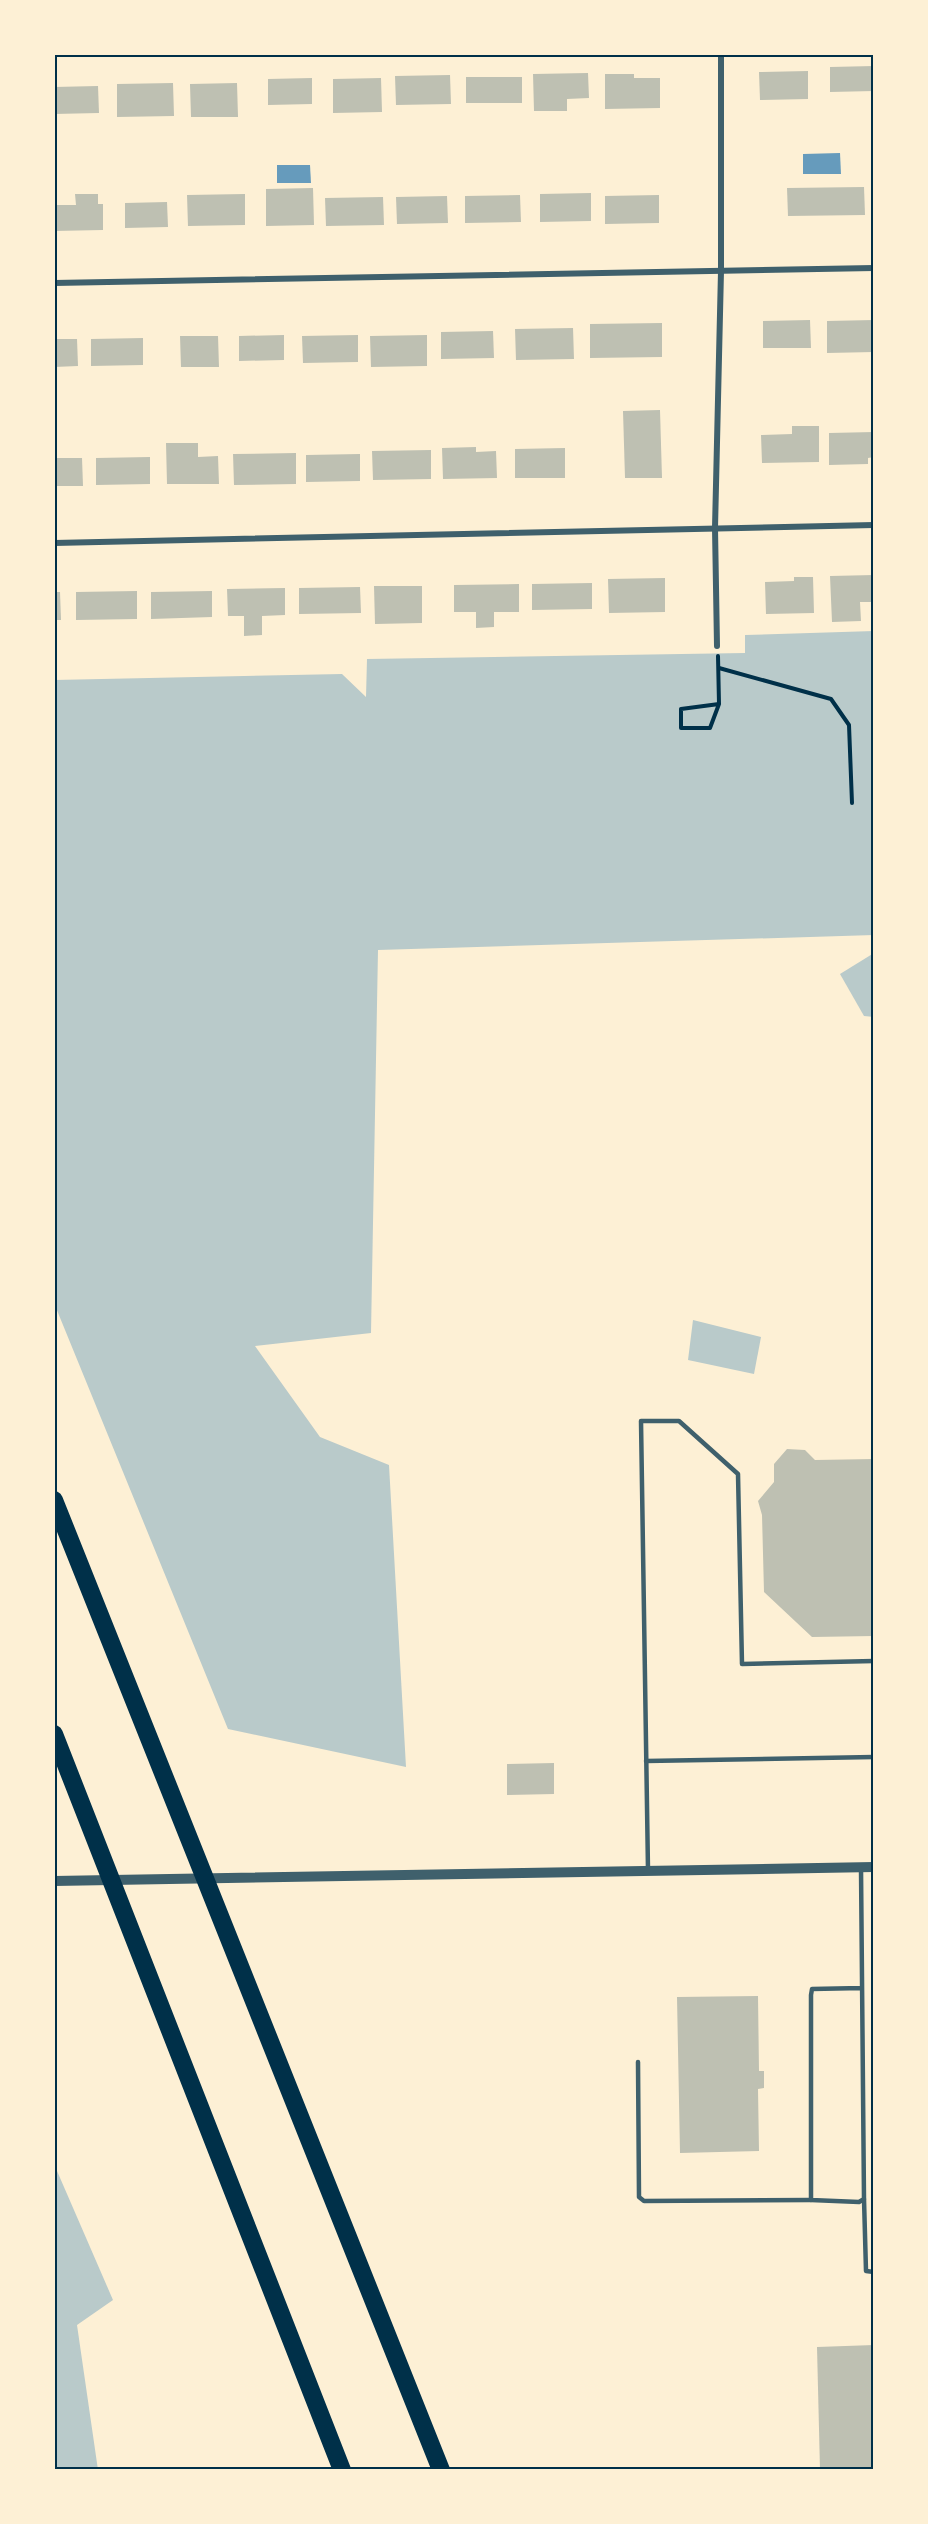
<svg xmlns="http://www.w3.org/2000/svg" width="928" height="2524" font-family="'Times New Roman',serif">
<rect width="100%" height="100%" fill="#fdf0d5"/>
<g fill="#b9caca">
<polygon points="874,631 874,935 378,950 371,1333 255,1346 320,1437 389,1465 406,1767 228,1729 54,1303 54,680 342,674 366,697 367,659 745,653 745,635"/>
<polygon points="874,953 874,1017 864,1016 840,974"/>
<polygon points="693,1320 761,1337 754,1374 688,1360"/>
<polygon points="54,2164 113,2300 77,2325 98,2470 54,2470"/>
</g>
<g fill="#669bbc">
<polygon points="840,153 841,174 803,174 803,154"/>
<polygon points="277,165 310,165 311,183 277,183"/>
</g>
<g fill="#bec0b2">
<polygon points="874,66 874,91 830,92 830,67"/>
<polygon points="808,71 808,99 760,100 759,72"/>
<polygon points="588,73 589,98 567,99 567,111 534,111 533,74"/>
<polygon points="605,74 634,74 634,78 660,78 660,108 605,109"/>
<polygon points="450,75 451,104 396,105 395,76"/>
<rect x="466" y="77" width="56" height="26"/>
<polygon points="312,78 312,104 268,105 268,79"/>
<polygon points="381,78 382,112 333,113 333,79"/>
<polygon points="173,83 174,116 117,117 117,84"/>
<polygon points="237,83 238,117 191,117 190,84"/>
<polygon points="98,86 99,113 54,114 54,87"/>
<polygon points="864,187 865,215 788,216 787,188"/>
<polygon points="313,188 314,225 266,226 266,189"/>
<polygon points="591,193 591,221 540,222 540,194"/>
<polygon points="75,194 98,194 98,204 103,204 103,230 54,231 54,205 76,205"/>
<polygon points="245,194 245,225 188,226 187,195"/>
<polygon points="520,195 521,222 465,223 465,196"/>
<polygon points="659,195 659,223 605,224 605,196"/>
<polygon points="447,196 448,223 397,224 396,197"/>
<polygon points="383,197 384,225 326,226 325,198"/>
<polygon points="167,202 168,227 125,228 125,203"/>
<polygon points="810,320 811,348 763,348 763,321"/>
<polygon points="874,320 874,352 827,353 827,321"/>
<polygon points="662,323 662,357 590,358 590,324"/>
<polygon points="573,328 574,359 516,360 515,329"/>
<polygon points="493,331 494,358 441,359 441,332"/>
<polygon points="284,335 284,360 239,361 239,336"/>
<polygon points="358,335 358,362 303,363 302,336"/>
<polygon points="427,335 427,366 371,367 370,336"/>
<polygon points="180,336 218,336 219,367 181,367"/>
<polygon points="143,338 143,365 91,366 91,339"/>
<polygon points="54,339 77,339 78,366 54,367"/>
<polygon points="660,410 662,478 625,478 623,411"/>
<polygon points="792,426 819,426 819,462 762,463 761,435 792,434"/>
<polygon points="874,432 874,457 868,458 868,464 829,465 829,433"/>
<polygon points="166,443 198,443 198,457 218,456 219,484 167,484"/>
<polygon points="476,447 476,452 496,451 497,478 443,479 442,448"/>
<polygon points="565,448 565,478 515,478 515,449"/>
<polygon points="431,450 431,479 373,480 372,451"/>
<polygon points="296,453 296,484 234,485 233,454"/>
<polygon points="360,454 360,481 306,482 306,455"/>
<polygon points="150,457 150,484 96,485 96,458"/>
<polygon points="54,458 82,458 83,486 54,486"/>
<polygon points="874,575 874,602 860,602 861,621 832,622 830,576"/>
<polygon points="794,577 813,577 814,613 766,614 765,582 794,581"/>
<polygon points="665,578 665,612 609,613 608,579"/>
<polygon points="592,583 592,609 532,610 532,584"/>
<polygon points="519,584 519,612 494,612 494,627 476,628 476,612 454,612 454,585"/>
<polygon points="374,586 422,586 422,623 375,624"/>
<polygon points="360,587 361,613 299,614 299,588"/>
<polygon points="285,588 285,615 262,616 262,635 244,636 244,616 228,616 227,589"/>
<polygon points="137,591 137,619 76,620 76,592"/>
<polygon points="212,591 212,617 151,619 151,592"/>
<polygon points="54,592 60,592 61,620 54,620"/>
<polygon points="787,1449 805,1450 815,1460 874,1459 874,1636 812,1637 764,1592 762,1515 758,1501 774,1482 774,1464"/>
<polygon points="554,1763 554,1794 507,1795 507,1764"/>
<polygon points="758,1996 759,2071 764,2071 764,2088 758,2089 759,2151 680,2153 677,1997"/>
<polygon points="874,2345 874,2470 820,2470 817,2347"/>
</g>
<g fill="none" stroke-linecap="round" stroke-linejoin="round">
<g stroke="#003049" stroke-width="4">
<polyline points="718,656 719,704 710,728 681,728 681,709 719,704"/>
<polyline points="719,668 831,699 849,725 852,803"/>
</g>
<g stroke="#3f606c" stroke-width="4.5">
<polyline points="646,1761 874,1757"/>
<polyline points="861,1868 864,2199 859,2202 811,2200 811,1995 812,1989 862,1988"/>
<polyline points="648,1870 641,1421 679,1421 738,1474 742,1664 874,1661"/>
<polyline points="638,2062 639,2197 644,2201 811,2200"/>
<polyline points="864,2199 866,2271 874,2272"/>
</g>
<g stroke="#3f606c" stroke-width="6">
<polyline points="54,283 874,268"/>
<polyline points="54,543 874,525"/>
<polyline points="717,646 715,528 721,271 721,54"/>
</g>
<polyline stroke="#3f606c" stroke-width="10" points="54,1881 874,1867"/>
<g stroke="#003049" stroke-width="18">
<polyline points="54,1500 441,2470"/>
<polyline points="54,1734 342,2470"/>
</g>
</g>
<rect width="928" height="2524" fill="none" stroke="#fdf0d5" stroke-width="111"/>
<rect x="56" y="56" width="816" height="2412" fill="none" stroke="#003049" stroke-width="2"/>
</svg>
